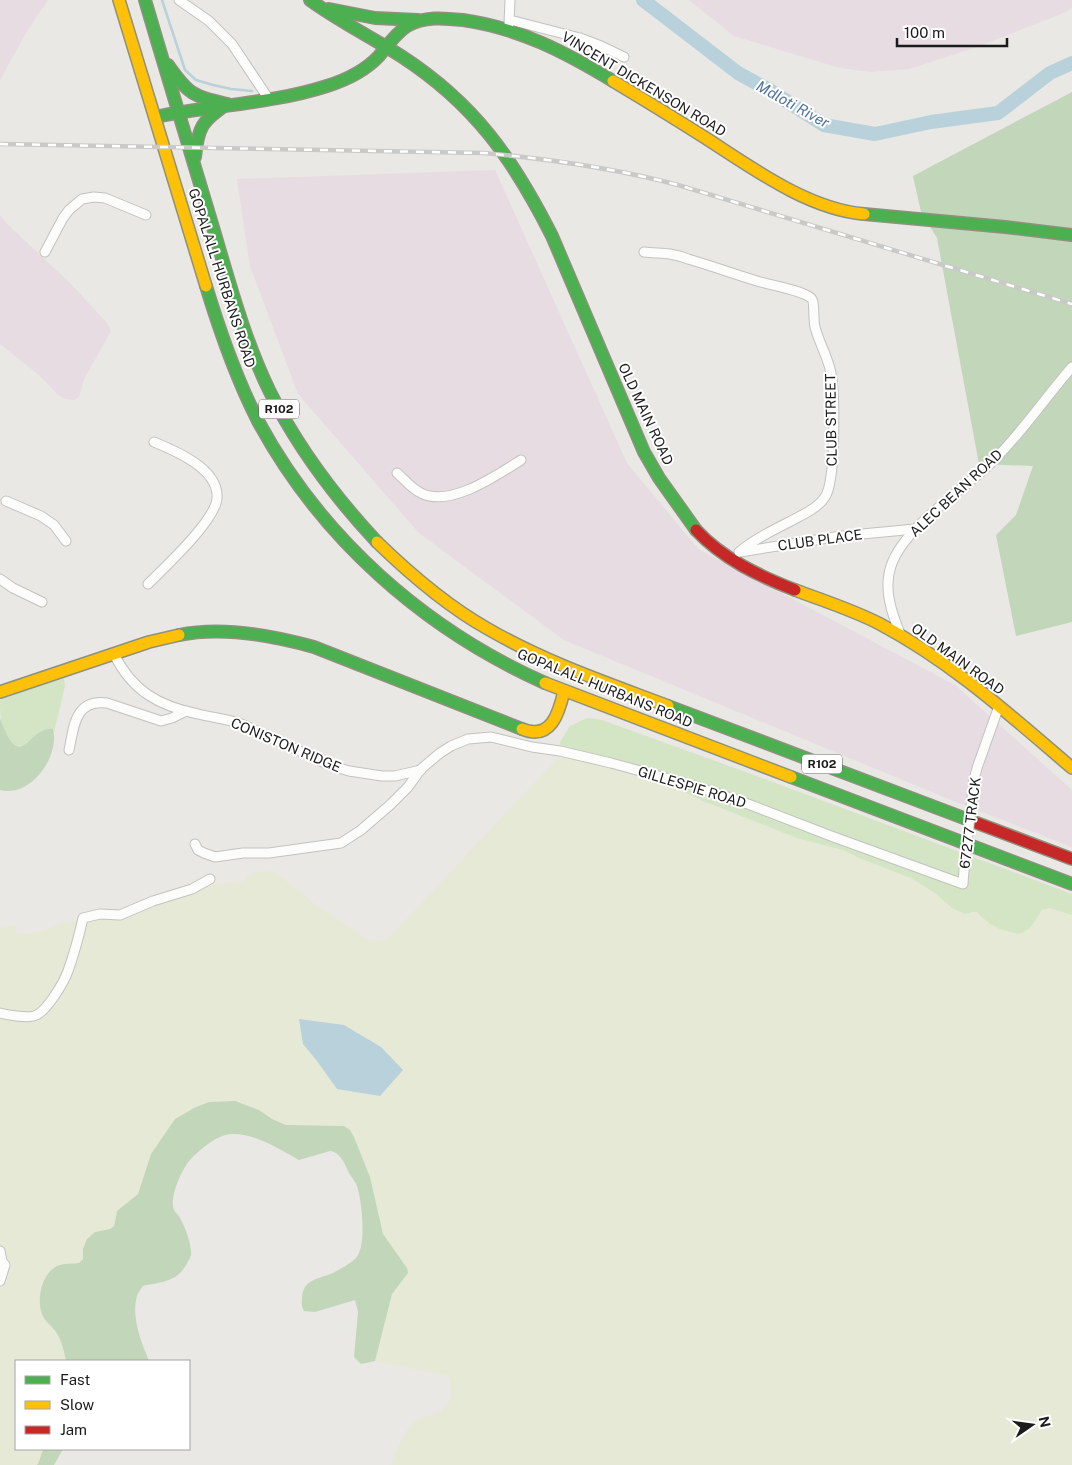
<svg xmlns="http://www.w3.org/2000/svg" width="1072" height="1465" font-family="'Public Sans',sans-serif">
<rect width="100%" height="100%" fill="#e9e8e4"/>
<g fill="#e6dce2">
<polygon points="0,0 48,0 27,31 0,80"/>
<polygon points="689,0 1072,0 1072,8 1066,12 980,46 909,69 870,72 840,68 734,36"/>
<polygon points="495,170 627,463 698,549 955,685 1072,790 1072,847 951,800 564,640 419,533 298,394 250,266 237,179"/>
<polygon points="0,215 7,224 71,284 107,323 111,331 84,379 79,397 74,400 66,399 58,395 39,375 0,344"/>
</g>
<polygon fill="#e7e9d7" points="561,754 672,786 703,801 797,838 843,850 859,858 913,879 936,894 952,908 976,912 990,924 1022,933 1031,927 1042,910 1049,908 1072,915 1072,1465 391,1465 395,1452 409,1426 418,1420 442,1410 449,1402 452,1393 448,1376 375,1361 392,1294 408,1273 407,1268 383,1234 370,1177 354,1137 350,1130 344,1126 286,1125 272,1119 259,1110 234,1101 209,1102 151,1154 138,1194 117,1211 114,1226 110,1229 95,1232 83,1249 83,1259 79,1263 59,1265 51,1271 42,1283 39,1294 45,1320 56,1332 63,1346 66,1361 16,1361 16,1449 44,1449 42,1452 40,1462 37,1465 0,1465 0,928 14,925 17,934 42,931 67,922 104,917 119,919 215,884 241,882 254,872 274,871 315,904 369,940 376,941 384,940 394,932"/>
<g fill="#d3e5c4">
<path d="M64 678 65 686 54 732 53 729 42 731 24 745 16 746C1 736 0 717 0 700L31 688Z"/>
<polygon points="587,718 602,720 754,775 1072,894 1072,915 1049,908 1042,910 1031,927 1022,933 1018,934 1000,929 990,924 976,912 972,912 965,914 952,908 936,894 913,879 859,858 843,850 797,838 703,801 672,786 561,754 560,742 570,726"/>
</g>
<g fill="#c2d6ba">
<polygon points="1072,92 1072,622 1016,636 996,535 1016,515 1033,466 979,464 937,238 921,212 913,176"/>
<path d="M0 718C21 777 28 726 53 729 60 756 31 798 0 790Z"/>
<path d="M235 1101 259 1110 272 1119 286 1125 344 1126 350 1130 354 1137 370 1177 383 1234 407 1268 408 1273 392 1294 375 1361 361 1364 354 1357 358 1312 355 1300 315 1312 304 1311C301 1306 302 1303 302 1297 304 1278 320 1279 333 1273 340 1269 350 1264 356 1258 367 1246 362 1201 357 1186 355 1182 352 1177 349 1173 345 1164 340 1152 330 1151L299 1160C279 1149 255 1133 232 1134 218 1134 199 1150 190 1160 182 1169 171 1194 173 1206 173 1211 178 1214 180 1218 185 1227 192 1245 191 1255 190 1258 188 1262 186 1265 177 1282 160 1282 143 1286 141 1289 138 1292 137 1296 131 1317 141 1342 149 1361H66C64 1351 62 1341 56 1332 52 1326 45 1322 42 1314 36 1299 42 1270 60 1265 66 1263 73 1264 79 1263L83 1259V1249L87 1239 95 1232 110 1229 114 1226 117 1211 138 1194 151 1154 175 1119 194 1108 209 1102Z"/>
<path d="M44 1449H63L54 1465H37C41 1460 40 1454 44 1449Z"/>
</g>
<polygon fill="#b8d1db" points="299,1019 344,1025 381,1047 403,1070 380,1096 337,1089 317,1061 303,1044"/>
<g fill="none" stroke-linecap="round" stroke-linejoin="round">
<polyline stroke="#b8d1db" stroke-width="2.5" points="162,0 185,70 196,80 213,85 231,89 252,91"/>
<polyline stroke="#b8d1db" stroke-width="14" points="643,0 738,73 771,91 824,125 875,134 931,122 998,113 1050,73 1072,63"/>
<g stroke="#c2c2c0" stroke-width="11">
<g id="street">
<polyline points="179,0 209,21 232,44 268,98"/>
<polyline points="510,20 580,38 601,46 624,57"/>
<polyline points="509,24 510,0"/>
<polyline points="45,252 63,218 69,210 82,199 94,197 105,198 146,215"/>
<path d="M644 252C652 253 662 253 670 254 676 255 683 257 688 259 712 266 734 274 757 281 770 285 802 290 811 298 815 301 813 320 815 327 819 343 828 357 831 373 835 394 836 481 825 497 818 508 802 515 791 521 773 530 755 539 739 552"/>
<path d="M397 473C404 479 412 489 421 493 450 508 497 475 521 460"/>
<polyline points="6,501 41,516 54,525 66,541"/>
<polyline points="740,552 841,536 915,529"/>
<polyline points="0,579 13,588 42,602"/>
<path d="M148 584C165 567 216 520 217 498 219 469 176 451 154 442"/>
<path d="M901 636C892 614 883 589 891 566 904 527 961 492 991 463 1021 434 1044 399 1072 367"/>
<path d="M114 654C132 691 159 706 198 714 214 718 229 719 244 725L329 765 349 771 382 776H395L421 770"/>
<path d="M69 750C74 726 75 699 107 703L161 721 172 718 186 711"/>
<polyline points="974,780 977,768 999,706"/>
<polyline points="195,844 198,850 204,853 215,857 243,853 269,853 341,843 361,830 390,805 408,787 421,769 440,753 451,746 468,739 491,737 532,747 560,751 611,763 695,786 748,804 831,836 963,884 964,870"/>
<path d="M0 1013C8 1015 26 1018 34 1016 46 1013 64 982 68 971 74 954 79 936 83 918L100 914 120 915 153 901 192 889 210 879"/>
<polyline points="0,1251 2,1261 5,1265 0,1281"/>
</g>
</g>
<g stroke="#8e917e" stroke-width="14">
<g id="fast">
<path d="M145 0C167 75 190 150 212 224 229 281 244 339 270 392 298 448 335 497 377 542"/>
<path d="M310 0C339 21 371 37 401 56 475 104 513 159 552 236L644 452 659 478 696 530"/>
<polyline points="329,9 375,18 418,20"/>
<path d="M168 65C189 95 193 96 227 104"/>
<path d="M155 117C212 105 271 104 327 86 346 80 365 71 379 56 388 45 395 34 407 26 424 16 444 18 463 20 519 28 565 52 613 81"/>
<path d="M195 157C198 127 202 121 227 104"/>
<polyline points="864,214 1005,227 1072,235"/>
<path d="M206 286C220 332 236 378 258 421 321 538 424 629 545 683"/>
<path d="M179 635C223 626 271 635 314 647L522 729"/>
<polyline points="668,706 969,820"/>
<polyline points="791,777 1072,884"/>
</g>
</g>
<g stroke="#8e917e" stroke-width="14">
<g id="slow">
<polyline points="119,0 206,286"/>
<path d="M613 81C643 99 674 118 704 137 751 167 807 209 864 214"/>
<path d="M377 542C411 575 447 606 488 629 545 662 607 683 668 706"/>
<path d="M795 590C824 601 853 610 880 624 952 662 1011 716 1072 768"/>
<polyline points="545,683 791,777"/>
<polyline points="0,692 149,642 179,635"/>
<path d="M522 729C551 741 559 713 564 691"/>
</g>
</g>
<g stroke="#8e917e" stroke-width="14">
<g id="jam">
<path d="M696 530C723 559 759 576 795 590"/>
<polyline points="969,820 1072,859"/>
</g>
</g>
<use href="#street" stroke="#fcfcfb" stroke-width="9"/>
<use href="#fast" stroke="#4caf50" stroke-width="11"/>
<use href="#slow" stroke="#ffc107" stroke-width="11"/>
<use href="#jam" stroke="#c62828" stroke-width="11"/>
<g stroke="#c9c9c8" stroke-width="4.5">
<path id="rail" d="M0 144 484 153C549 159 614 168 678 185L1072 304"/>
</g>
<use href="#rail" stroke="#fff" stroke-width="2.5" stroke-dasharray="8" stroke-linecap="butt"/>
<g stroke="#c2c2c0" stroke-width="11" stroke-linecap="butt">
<polyline id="street-bridge" points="964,870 974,780"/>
</g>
<use href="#street-bridge" stroke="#fcfcfb" stroke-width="9"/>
</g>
<g text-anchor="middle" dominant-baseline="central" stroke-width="4" stroke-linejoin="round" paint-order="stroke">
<g fill="#fff" stroke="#5f5f5f" stroke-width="1">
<rect x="259" y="399.5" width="40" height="19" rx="4"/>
<rect x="802" y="754.5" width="40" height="19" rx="4"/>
</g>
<g font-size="12" font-weight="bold" fill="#1b1b1b">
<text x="279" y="409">R102</text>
<text x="822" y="764">R102</text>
</g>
<g font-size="14" fill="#1b1b1b" stroke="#fff">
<text transform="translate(644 84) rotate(31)">VINCENT DICKENSON ROAD</text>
<text transform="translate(222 278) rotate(72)">GOPALALL HURBANS ROAD</text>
<text transform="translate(646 414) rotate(65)">OLD MAIN ROAD</text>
<text transform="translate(831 420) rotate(-91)">CLUB STREET</text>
<text transform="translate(956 493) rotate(-43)">ALEC BEAN ROAD</text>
<text transform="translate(820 540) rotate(-8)">CLUB PLACE</text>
<text transform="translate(958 659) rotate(36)">OLD MAIN ROAD</text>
<text transform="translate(605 688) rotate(22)">GOPALALL HURBANS ROAD</text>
<text transform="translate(286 745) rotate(23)">CONISTON RIDGE</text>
<text transform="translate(692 787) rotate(17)">GILLESPIE ROAD</text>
<text transform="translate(970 823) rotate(-83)">67277 TRACK</text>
</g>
<g font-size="15" font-style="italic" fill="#4f72a2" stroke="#fff">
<text transform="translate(793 104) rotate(29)">Mdloti River</text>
</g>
</g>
<rect x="15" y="1360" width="175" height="90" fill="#ffffff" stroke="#a4a4a4"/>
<rect x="25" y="1376" width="25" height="8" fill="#4caf50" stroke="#a4a4a4"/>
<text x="60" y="1385" font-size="15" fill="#1b1b1b">Fast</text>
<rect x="25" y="1401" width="25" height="8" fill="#ffc107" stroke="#a4a4a4"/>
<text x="60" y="1410" font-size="15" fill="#1b1b1b">Slow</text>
<rect x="25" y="1426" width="25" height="8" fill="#c62828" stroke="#a4a4a4"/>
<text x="60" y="1435" font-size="15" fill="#1b1b1b">Jam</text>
<g transform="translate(1032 1425) rotate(77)" stroke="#ffffff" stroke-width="4" paint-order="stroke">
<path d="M0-4L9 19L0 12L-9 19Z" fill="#1b1b1b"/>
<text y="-8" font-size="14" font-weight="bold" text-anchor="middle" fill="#1b1b1b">N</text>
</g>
<path d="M897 38v8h110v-8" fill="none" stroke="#1b1b1b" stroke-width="2.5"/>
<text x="904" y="38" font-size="15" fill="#1b1b1b" stroke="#ffffff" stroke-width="4" paint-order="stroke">100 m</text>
</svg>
